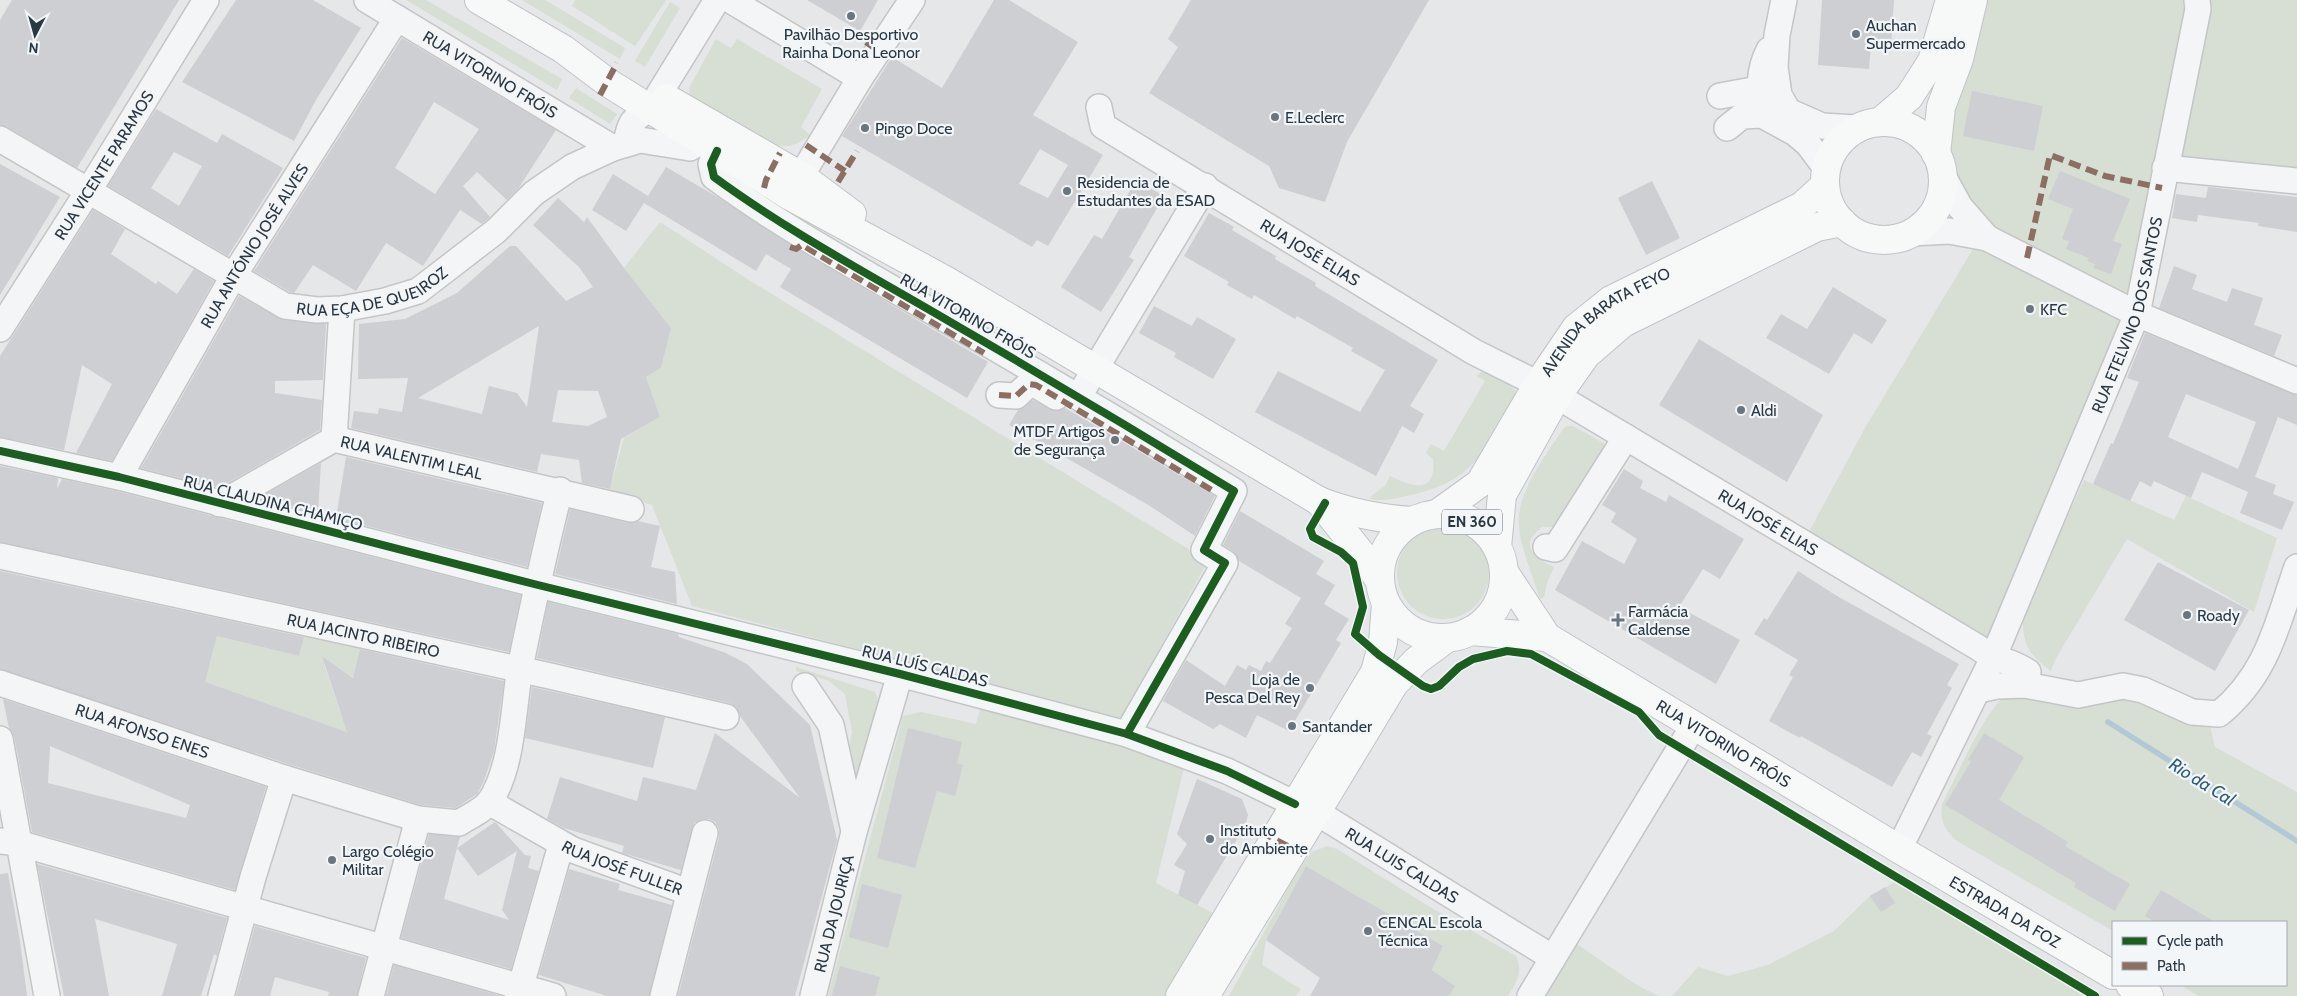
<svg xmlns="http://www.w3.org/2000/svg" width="2297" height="996" font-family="Cabin,sans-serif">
<rect width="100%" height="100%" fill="#e5e7e9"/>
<g fill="#d7ded4">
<polygon points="406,0 426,0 562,79 557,90"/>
<polygon points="522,0 545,0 625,48 620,59"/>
<polygon points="575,0 666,0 635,46 572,6"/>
<polygon points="1973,0 2297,0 2297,179 2170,165 2137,314 1987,641 1803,543 1865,428 1976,244 1941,165"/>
<polygon points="670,2 680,8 645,67 635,61"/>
<path d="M716 39 731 48 737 39 822 89 801 127 810 135C797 145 789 148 773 145L695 100 689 93 690 86Z"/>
<polygon points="576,88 617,114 610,124 569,98"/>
<polygon points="660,222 749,280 1208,561 1121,718 692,606 652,505 609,492 624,438 660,417 646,377 661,368 671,328 624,268"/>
<path d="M1481 372C1492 373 1508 383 1516 391L1515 397C1484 450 1477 480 1411 495 1397 498 1384 502 1370 499L1371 496 1385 486 1390 476C1412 487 1437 495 1433 459L1426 453 1431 444 1444 451 1485 381 1477 376Z"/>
<path d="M1567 426H1573L1607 445 1555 527H1542C1518 545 1534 558 1554 567L1547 583 1544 597 1540 599C1533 576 1516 538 1519 514 1523 484 1547 454 1563 429Z"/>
<path d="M2084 480 2174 520 2186 496 2277 538 2254 612 2127 539 2055 660 2051 671C2029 655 2022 644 2023 616Z"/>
<circle cx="1443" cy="573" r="46"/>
<polygon points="33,624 210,664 217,636 299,656 305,632 361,644 354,676 368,687 336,666 324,664 340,712 382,744"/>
<polygon points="796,667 875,692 878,702 855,786 846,769 852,731 845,694 829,681 796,671"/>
<path d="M2008 691 2121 694 2209 722 2215 747 2297 792V996H2199L2182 986 2286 985V922H2113V931L1957 841C1944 829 1940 822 1942 804 1961 768 1980 719 2008 691Z"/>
<polygon points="984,696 1185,764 1156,883 1226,920 1180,996 828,996 903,716 921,712 976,724"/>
<path d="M1327 846 1337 849 1430 907 1516 956C1523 973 1517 981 1508 996H1449L1455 986 1432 970 1443 946 1306 866 1266 940 1262 965 1301 989 1296 996H1229L1300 867 1312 852Z"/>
<polygon points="1904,877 2103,996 1672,996 1698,967 1728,976 1768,965 1834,931 1870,896"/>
<polygon points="1577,944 1635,984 1658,996 1545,996"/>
</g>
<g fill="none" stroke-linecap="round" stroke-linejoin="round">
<polyline stroke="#b3c8d5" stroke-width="5.5" points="2108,722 2297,841"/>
</g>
<g fill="#cdcfd2" fill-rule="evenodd">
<polygon points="12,0 179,0 77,168 7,127 0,125 0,20"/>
<polygon points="236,0 313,0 361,28 316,100 294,141 182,82"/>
<polygon points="807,0 878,0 860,31"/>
<path d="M994 0H1009L1078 42 1033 115 1103 155 1048 246 1037 240 1032 247 842 136 892 57 942 88ZM1040 149 1068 165 1048 198 1019 184Z"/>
<polygon points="1191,0 1429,0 1347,142 1325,202 1279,188 1269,166 1149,93 1178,47 1168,39"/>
<polygon points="1822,0 1894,0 1891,46 1871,44 1869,69 1818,65"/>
<path d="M402 38 556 130 518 189 507 200 477 172 463 186 490 217 482 224 460 210 423 266 386 243 356 291 313 265 294 293 290 292 254 271ZM434 102 479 129 435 194 395 168Z"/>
<polygon points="1972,91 2043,106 2034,151 1963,136"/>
<path d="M156 109 217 143 222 134 283 168 228 256 108 186ZM174 152 202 166 179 206 151 188Z"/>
<polygon points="0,164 60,197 0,295"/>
<polygon points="666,167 719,198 794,247 988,362 967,398 780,287 791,269 766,254 756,271 644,203 626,231 592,210 613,174 648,196"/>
<polygon points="2060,171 2130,199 2113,241 2122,244 2111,274 2093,268 2095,264 2087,261 2089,258 2066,249 2069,241 2062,239 2073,209 2048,199"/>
<polygon points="1136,180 1164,196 1129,257 1134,260 1101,312 1061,287 1094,235 1102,239"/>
<polygon points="1652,181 1680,238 1646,255 1618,198"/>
<polygon points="2208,187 2297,197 2297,232 2258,226 2259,223 2198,215 2197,222 2172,218 2176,194 2206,198"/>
<path d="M558 198 584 222 587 217 624 268 671 328 661 368 646 377 660 417 621 439 610 489 582 483 579 460 541 454 537 472 351 428 354 411 378 414 379 408 402 412 408 378 358 379 359 324 405 319 457 293 510 246H516L566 301 593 287 579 267 533 225ZM539 326 527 407 517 393 489 386 482 414 418 398ZM558 390 598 391 607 417 588 426 552 422Z"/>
<polygon points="93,210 125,229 111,254 156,284 158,281 177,294 194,269 214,281 112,461 76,453 112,384 82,365 64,450 0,437 0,356"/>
<polygon points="1209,213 1234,227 1232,230 1276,256 1275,259 1316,283 1315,286 1438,360 1410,406 1424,414 1414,433 1402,426 1376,476 1255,412 1278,371 1360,412 1385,370 1351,351 1353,348 1297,316 1295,319 1254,295 1252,299 1227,285 1229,282 1184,256"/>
<polygon points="2174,266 2197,275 2192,289 2227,302 2232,288 2263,298 2254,325 2282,335 2274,356 2159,308"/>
<polygon points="1833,287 1887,320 1872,344 1854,333 1829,374 1766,338 1781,314 1807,329"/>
<polygon points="239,296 283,320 326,324 323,380 275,381 275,393 322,400 320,430 219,488 141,468"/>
<polygon points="1154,306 1192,326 1197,317 1236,339 1213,379 1174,357 1176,353 1139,333"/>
<path d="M2145 333 2297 395V425L2278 417 2255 477 2276 485 2273 494 2294 502 2282 530 2240 513 2248 492 2202 472 2191 498 2154 481 2151 487 2140 481 2130 501 2093 484 2111 443 2113 444 2139 382 2127 378ZM2186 394 2256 422 2238 469 2168 437Z"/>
<polygon points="1699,339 1823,415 1787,482 1659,405"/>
<polygon points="1033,400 1055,411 1065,408 1215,496 1195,536 1150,506 1009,425 1018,410"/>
<polygon points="346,457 542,503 527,567 336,518"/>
<polygon points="321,463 318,513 259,498"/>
<polygon points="0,466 58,478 57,489 62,479 116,491 521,595 509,652 0,542"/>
<polygon points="1624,469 1643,481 1640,488 1666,502 1669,495 1744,539 1720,579 1703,569 1679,607 1740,640 1716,684 1555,590 1582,541 1624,564 1637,539 1611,522 1616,513 1602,505"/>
<polygon points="570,509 628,523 638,521 660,526 651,567 675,572 677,604 555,574"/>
<polygon points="1240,511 1324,561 1316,574 1335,585 1324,604 1349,619 1336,640 1341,643 1289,731 1257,715 1246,738 1220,724 1213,729 1163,701 1186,660 1225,686 1237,665 1246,670 1249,665 1261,671 1266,661 1270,663 1292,628 1285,624 1301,598 1239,561 1233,551 1223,545"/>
<polygon points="2158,562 2249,610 2215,671 2124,620"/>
<polygon points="0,571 304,637 299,656 217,636 205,682 347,732 322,656 353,678 360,649 504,681 494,751 484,781 477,794 456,808 421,805 288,764 0,669"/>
<polygon points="1798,571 1837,596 1959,664 1947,685 1952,688 1927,734 1932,736 1921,757 1912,752 1892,787 1801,736 1800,738 1769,721 1793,677 1789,675 1798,660 1754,634 1764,618 1767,620"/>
<polygon points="548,602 678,634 679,637 726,653 747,664 810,725 837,840 795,996 678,996 719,837 719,829 715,822 709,819 702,819 694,823 681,870 622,853 624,846 564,828 547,819 560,777 637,801 643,777 696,790 715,733 800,798 740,716 736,707 730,703 537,658"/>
<polygon points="532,687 665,717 653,768 525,738"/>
<path d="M3 699 266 787 235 890 32 832 14 736 9 728ZM50 746 190 805 186 818 48 783Z"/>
<polygon points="908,728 962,742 957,763 963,765 955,796 937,791 915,868 877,858"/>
<polygon points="1984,733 2024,757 1999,800 2068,842 2065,846 2130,884 2115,911 2074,887 2076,883 1945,805 1971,761 1968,760"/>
<polygon points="1197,779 1242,799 1248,815 1245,826 1197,905 1178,895 1185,871 1174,865 1187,844 1177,834"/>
<path d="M495 822 525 855 531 856 528 868 539 871 511 969 401 938 429 834 460 837 457 848ZM457 848 478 876 517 851 502 910 509 920 444 899Z"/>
<polygon points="37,864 227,918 217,956 214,954 201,996 162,996 177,944 95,919 109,996 64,996"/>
<polygon points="1306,866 1443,946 1432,970 1455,986 1449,996 1310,996 1320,978 1266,940"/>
<polygon points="569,869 620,884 618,890 672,905 649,996 607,996 539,975"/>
<polygon points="8,873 20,941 27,996 0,996 0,874"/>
<polygon points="862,884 902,895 888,948 849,937"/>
<polygon points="1885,887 1895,903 1881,912 1870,896"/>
<polygon points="2161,890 2215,922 2155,922 2145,916"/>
<polygon points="255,926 366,958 357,996 328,996 329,992 275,977 270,996 236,996"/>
<polygon points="394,965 501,996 386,996"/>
<polygon points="840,966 880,977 875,996 832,996"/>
</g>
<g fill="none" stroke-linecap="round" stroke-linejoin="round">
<g stroke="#c3c5c7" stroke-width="28">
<g id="minor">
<path id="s1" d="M367 0 613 148"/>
<polyline points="730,0 860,78"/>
<polyline points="1784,0 1777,35 1775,67 1779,95 1788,111 1822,126 1857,128"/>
<path d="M1769 50C1758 71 1759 92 1762 115L1795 133 1808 144 1826 168"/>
<polyline points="659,94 717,0"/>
<polyline points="1720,96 1758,89 1772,99"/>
<path id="s2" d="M1099 107 1103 126 1474 352 1538 384"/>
<polyline points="1727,128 1742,116 1762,115"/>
<path id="s3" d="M0 139 285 306 317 310 342 309 385 301 418 291 496 231 534 193 572 167 613 148 640 140 690 148 701 141"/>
<path d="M626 144C629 124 632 118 651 109"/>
<path d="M717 151 711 164 714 177C789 232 872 276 952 323 1047 378 1141 434 1234 491L1204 550 1225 563 1127 734"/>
<polyline points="2165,168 2297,181"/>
<polyline points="801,176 860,78 912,0"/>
<polyline points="1943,176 1960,207 1987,238"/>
<polyline points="1911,233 1949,231 1987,238 2137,314 2297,381"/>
<path id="s4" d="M0 329 99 174 206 0"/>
<polyline points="1085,386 1205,186"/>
<polyline points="999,395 1016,396 1029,384 1036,385 1056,397"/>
<path id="s5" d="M1557 396 1979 648C1996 661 2010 660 2028 672"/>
<polyline points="334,439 342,309"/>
<polyline points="0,451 119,477 538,585 900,674 1127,734 1227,771 1295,804"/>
<path id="s6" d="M119 477 234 275 397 18"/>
<path id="s7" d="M220 504 334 439 631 509"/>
<polyline points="1546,547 1555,549 1626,437"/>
<path id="s8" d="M0 556 550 676 726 717"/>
<path id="s9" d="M0 683 284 778 418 819 459 823C468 817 484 810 490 801 513 767 513 708 520 668 532 609 545 549 560 490"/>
<polyline points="805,686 831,725 854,831"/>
<path d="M1978 690 1997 686 2025 685 2078 695 2123 686 2143 690 2192 712 2219 714C2268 674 2277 624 2297 567"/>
<polyline points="0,739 47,996"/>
<path id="s10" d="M489 802 573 850 688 892"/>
<path id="s11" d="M1316 812 1553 958 1530 996"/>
<polyline points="0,841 18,843 553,996"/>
<path id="s12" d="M1899 849 1993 658 2137 314 2198 9 2197 0"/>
<polyline points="1553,958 1694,725"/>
<polyline points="221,996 253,877 284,778"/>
<polyline points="371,996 418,819"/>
<polyline points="518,996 561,845"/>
<polyline points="663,996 705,833"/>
<path id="s13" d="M813 996 854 832 900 674"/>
</g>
</g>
<g stroke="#c0c4c7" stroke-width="30">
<g id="major">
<path d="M479 0 563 49 607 82 790 196 945 280 1319 501C1350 513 1380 519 1413 521"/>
<polyline points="666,98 801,176 852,214"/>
<polyline points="1880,122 1909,97 1932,61 1950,0"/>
<circle cx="1884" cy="181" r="59"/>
<polyline points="1936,154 1941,107 1959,59 1973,0"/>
<polyline points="1319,501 1363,556 1380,581"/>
<path id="s14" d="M1437 514 1480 483 1538 384 1576 328 1611 300 1802 206 1825 185"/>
<circle cx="1442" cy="576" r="62"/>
<polyline points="1497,547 1502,495 1557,396 1586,355 1623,323 1817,227 1842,222"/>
<path id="s15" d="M1504 572 1547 637 1899 849 2113 975"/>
<polyline points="1470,631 1547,637"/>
<polyline points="2130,985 2149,996"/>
<polyline points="1180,996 1375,672 1383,642 1386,604"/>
<polyline points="1205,996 1394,684 1416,661 1447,638"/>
</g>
</g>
<use href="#minor" stroke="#f4f5f6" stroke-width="25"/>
<use href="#major" stroke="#f7f8f8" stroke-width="28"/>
<g stroke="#8d6e63" stroke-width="6" stroke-dasharray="12 6" stroke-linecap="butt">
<polyline points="866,42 884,55"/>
<polyline points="600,95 617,63"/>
<polyline points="806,145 845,171"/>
<polyline points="838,182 857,151"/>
<polyline points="764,188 766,180 780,153"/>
<polyline points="790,247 796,249 802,245 984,353"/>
<polyline points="2027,258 2050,155 2105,176 2162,188"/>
<polyline points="999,395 1016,396 1029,384 1036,385 1215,492"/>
<polyline points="1261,832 1303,854"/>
</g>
<g stroke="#f3f6f8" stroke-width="11">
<g id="cycleway">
<path d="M717 151 711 164 714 177C789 232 872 276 952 323 1047 378 1141 434 1234 491L1204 550 1225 563 1127 734"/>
<polyline points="0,451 119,477 538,585 900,674 1127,734 1227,771 1295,804"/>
<polyline points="1325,503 1310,529 1313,537 1341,552 1353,563 1363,607 1355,634 1379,655 1423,686 1431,689 1439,686 1459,667 1473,659 1507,651 1531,654 1639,712 1659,735 2095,996"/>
</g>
</g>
<use href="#cycleway" stroke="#1b5e20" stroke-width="8"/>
</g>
<g fill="#6b757e" stroke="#f3f6f8" stroke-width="2">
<circle cx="851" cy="16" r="5"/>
<circle cx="1856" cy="34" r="5"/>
<circle cx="1275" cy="117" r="5"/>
<circle cx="865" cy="128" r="5"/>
<circle cx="1067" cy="191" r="5"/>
<circle cx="2030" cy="309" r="5"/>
<circle cx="1741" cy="410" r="5"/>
<circle cx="1115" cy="440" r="5"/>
<circle cx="2187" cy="615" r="5"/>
<path d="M1615.5 612.5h5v5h5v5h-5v5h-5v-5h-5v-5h5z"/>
<circle cx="1310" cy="688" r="5"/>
<circle cx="1292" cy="726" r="5"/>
<circle cx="1210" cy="839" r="5"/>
<circle cx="332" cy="860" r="5"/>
<circle cx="1368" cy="931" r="5"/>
</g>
<g text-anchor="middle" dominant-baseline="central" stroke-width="4.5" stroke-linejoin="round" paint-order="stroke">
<rect fill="#f3f6f8" stroke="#66717a" stroke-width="1" x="1442" y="509.5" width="60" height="25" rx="4"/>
<g font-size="15" font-weight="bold" fill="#2a3844">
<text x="1472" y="522">EN 360</text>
</g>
<g font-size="16" fill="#2a3844" stroke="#f3f6f8" text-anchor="start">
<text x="1866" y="25">Auchan<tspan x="1866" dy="18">Supermercado</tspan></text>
<text x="851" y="34" text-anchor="middle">Pavilhão Desportivo<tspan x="851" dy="18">Rainha Dona Leonor</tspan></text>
<text x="1285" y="117">E.Leclerc</text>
<text x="875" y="128">Pingo Doce</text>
<text x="1077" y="182">Residencia de<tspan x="1077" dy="18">Estudantes da ESAD</tspan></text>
<text x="2040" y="309">KFC</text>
<text x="1751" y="410">Aldi</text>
<text x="1105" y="431" text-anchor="end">MTDF Artigos<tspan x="1105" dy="18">de Segurança</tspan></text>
<text x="1628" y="611">Farmácia<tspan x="1628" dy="18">Caldense</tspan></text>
<text x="2197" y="615">Roady</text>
<text x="1300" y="679" text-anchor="end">Loja de<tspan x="1300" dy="18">Pesca Del Rey</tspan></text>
<text x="1302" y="726">Santander</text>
<text x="1220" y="830">Instituto<tspan x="1220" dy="18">do Ambiente</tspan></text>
<text x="342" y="851">Largo Colégio<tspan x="342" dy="18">Militar</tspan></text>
<text x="1378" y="922">CENCAL Escola<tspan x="1378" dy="18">Técnica</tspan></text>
</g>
<g font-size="16" fill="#2a3844" stroke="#f3f6f8">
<text stroke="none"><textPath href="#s1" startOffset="144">RUA VITORINO FRÓIS</textPath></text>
<text stroke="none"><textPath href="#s4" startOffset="194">RUA VICENTE PARAMOS</textPath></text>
<text stroke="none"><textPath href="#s6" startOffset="268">RUA ANTÓNIO JOSÉ ALVES</textPath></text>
<text stroke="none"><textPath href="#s2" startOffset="262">RUA JOSÉ ELIAS</textPath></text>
<text stroke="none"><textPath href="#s3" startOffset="421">RUA EÇA DE QUEIROZ</textPath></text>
<text stroke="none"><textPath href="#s12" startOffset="582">RUA ETELVINO DOS SANTOS</textPath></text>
<text transform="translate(968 316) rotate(30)">RUA VITORINO FRÓIS</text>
<text stroke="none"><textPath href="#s14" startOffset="262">AVENIDA BARATA FEYO</textPath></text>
<text stroke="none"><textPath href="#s7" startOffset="211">RUA VALENTIM LEAL</textPath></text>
<text transform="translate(273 503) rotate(14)">RUA CLAUDINA CHAMIÇO</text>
<text stroke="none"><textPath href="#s5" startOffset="246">RUA JOSÉ ELIAS</textPath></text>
<text stroke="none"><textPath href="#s8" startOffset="372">RUA JACINTO RIBEIRO</textPath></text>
<text transform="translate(925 666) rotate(14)">RUA LUÍS CALDAS</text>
<text stroke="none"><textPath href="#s9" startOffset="150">RUA AFONSO ENES</textPath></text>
<text stroke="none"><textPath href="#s15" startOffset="284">RUA VITORINO FRÓIS</textPath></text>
<text stroke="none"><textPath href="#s11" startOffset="101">RUA LUIS CALDAS</textPath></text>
<text stroke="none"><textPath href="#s10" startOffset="149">RUA JOSÉ FULLER</textPath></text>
<text stroke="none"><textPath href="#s15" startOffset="612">ESTRADA DA FOZ</textPath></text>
<text stroke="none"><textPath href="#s13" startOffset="85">RUA DA JOURIÇA</textPath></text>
</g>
<g font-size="18" font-style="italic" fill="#325d7a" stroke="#f3f6f8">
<text transform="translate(2202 782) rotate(32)">Rio da Cal</text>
</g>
</g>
<rect x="2112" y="921" width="175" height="65" fill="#f3f6f8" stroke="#a3aab0"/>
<rect x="2122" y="937" width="25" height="8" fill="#1b5e20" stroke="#a3aab0"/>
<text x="2157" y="946" font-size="15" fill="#2a3844">Cycle path</text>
<rect x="2122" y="962" width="25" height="8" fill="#8d6e63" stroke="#a3aab0"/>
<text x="2157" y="971" font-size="15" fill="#2a3844">Path</text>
<g transform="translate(35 35) rotate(186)" stroke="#f3f6f8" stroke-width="4" paint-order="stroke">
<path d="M0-4L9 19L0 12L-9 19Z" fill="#2a3844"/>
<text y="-8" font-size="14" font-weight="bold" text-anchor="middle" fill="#2a3844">N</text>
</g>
</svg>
